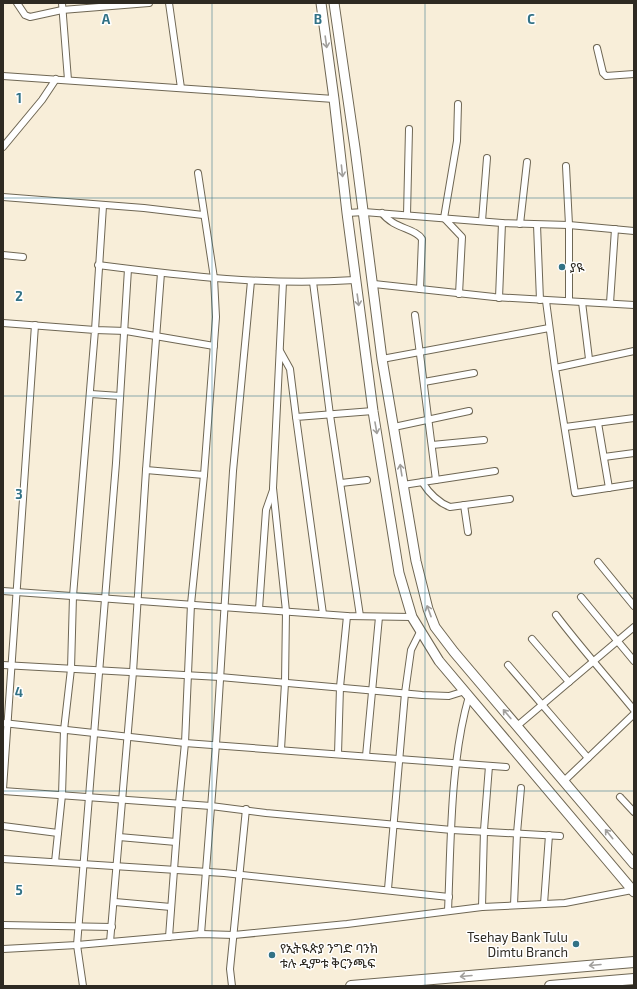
<svg xmlns="http://www.w3.org/2000/svg" width="637" height="989" font-family="'Exo 2','Noto Sans Ethiopic',sans-serif">
<rect width="100%" height="100%" fill="#f8eed9"/>
<g fill="none" stroke-linecap="round" stroke-linejoin="round">
<g stroke="#6f6754" stroke-width="8">
<g id="street">
<polyline points="17,3 25,15 30,17 62,10 149,3"/>
<polyline points="62,3 68,80"/>
<polyline points="169,3 181,88"/>
<polyline points="597,48 603,73 606,76 634,74"/>
<polyline points="3,76 334,99"/>
<polyline points="458,104 457,141 444,218 462,237 459,294"/>
<polyline points="3,147 42,100 56,79"/>
<polyline points="566,166 569,225 569,301"/>
<polyline points="3,197 144,208 203,215"/>
<polyline points="103,206 95,330 126,331 214,346"/>
<polyline points="347,213 364,212 502,223 569,225 634,231"/>
<path d="M382 213C394 229 415 228 422 239L420 289"/>
<polyline points="407,215 409,129"/>
<polyline points="482,221 487,158"/>
<polyline points="520,224 527,162"/>
<polyline points="537,225 540,300"/>
<polyline points="3,255 23,257"/>
<path d="M98 265C184 276 269 286 355 280"/>
<polyline points="313,282 330,415 360,616"/>
<polyline points="374,284 494,297 634,305"/>
<polyline points="499,298 502,223"/>
<polyline points="546,301 555,368"/>
<polyline points="582,302 589,359"/>
<polyline points="610,303 615,229"/>
<polyline points="415,315 436,480"/>
<polyline points="3,323 95,330 73,596 71,669 64,730 62,795 55,862"/>
<polyline points="280,351 290,369 296,417"/>
<polyline points="634,351 555,368 575,493 634,484"/>
<polyline points="382,359 549,328"/>
<polyline points="424,382 474,373"/>
<polyline points="91,394 120,396"/>
<polyline points="598,423 609,488"/>
<polyline points="394,427 469,411"/>
<polyline points="565,427 634,418"/>
<polyline points="432,445 484,440"/>
<polyline points="604,457 634,453"/>
<polyline points="146,470 204,475"/>
<path d="M422 482C429 493 437 502 450 507L510 499"/>
<polyline points="341,483 367,480"/>
<polyline points="403,485 495,471"/>
<polyline points="464,505 468,532"/>
<polyline points="598,562 634,606"/>
<polyline points="3,591 347,616 412,617"/>
<polyline points="581,597 634,661"/>
<polyline points="259,609 266,510 273,490"/>
<polyline points="323,614 296,417 373,411"/>
<path d="M556 615C581 648 608 678 634 710"/>
<polyline points="532,639 569,682"/>
<polyline points="3,665 220,677 422,695 449,696 465,691"/>
<polyline points="508,665 588,758"/>
<polyline points="3,723 185,743 506,767"/>
<polyline points="517,726 634,627"/>
<polyline points="281,749 285,683 286,611 273,488 283,282"/>
<polyline points="338,754 340,687 347,616"/>
<polyline points="366,756 379,617"/>
<polyline points="564,781 634,714"/>
<polyline points="3,789 35,325"/>
<polyline points="3,791 211,806 266,813 452,830 560,836"/>
<polyline points="620,797 634,812"/>
<polyline points="3,826 58,833"/>
<polyline points="119,837 176,842"/>
<polyline points="3,859 224,873 449,897"/>
<polyline points="388,889 405,693 411,650 420,632"/>
<polyline points="115,902 171,907"/>
<polyline points="544,904 549,835"/>
<polyline points="514,905 517,833 521,788"/>
<polyline points="482,907 484,830 489,766"/>
<path d="M448 911C451 842 450 762 469 696"/>
<polyline points="3,925 112,927"/>
<polyline points="201,934 216,744 233,471 251,281"/>
<polyline points="169,937 179,803 185,743 191,604 204,475 216,317 214,278 198,173"/>
<polyline points="110,942 133,672 146,470 161,273"/>
<polyline points="3,949 77,945 201,934 234,935 347,924 482,907 565,903 632,890"/>
<polyline points="83,986 77,945 116,463 128,269"/>
<polyline points="232,986 230,969 246,809"/>
</g>
</g>
<g stroke="#6f6754" stroke-width="11">
<g id="secondary">
<polyline points="321,3 334,99 347,213 373,411 399,573 412,617 439,661 634,892"/>
<polyline points="334,3 355,148 382,359 416,561 428,609 435,627 454,652 634,864"/>
</g>
</g>
<g stroke="#6f6754" stroke-width="12">
<g id="primary">
<polyline points="351,986 634,962"/>
<polyline points="550,986 634,979"/>
</g>
</g>
<use href="#street" stroke="#fff" stroke-width="6"/>
<use href="#secondary" stroke="#fff" stroke-width="9"/>
<use href="#primary" stroke="#fff" stroke-width="10"/>
</g>
<defs><path id="oneway-shaft" d="M-6 0H5M1.5-3L5.5 0L1.5 3" fill="none" stroke-width="1.6" stroke-linecap="round" stroke-linejoin="round"/></defs>
<g stroke="#a19f9c">
<use href="#oneway-shaft" transform="translate(326 42) rotate(82)"/>
<use href="#oneway-shaft" transform="translate(342 171) rotate(84)"/>
<use href="#oneway-shaft" transform="translate(358 300) rotate(82)"/>
<use href="#oneway-shaft" transform="translate(376 428) rotate(80)"/>
<use href="#oneway-shaft" transform="translate(401 470) rotate(-99)"/>
<use href="#oneway-shaft" transform="translate(429 611) rotate(-110)"/>
<use href="#oneway-shaft" transform="translate(507 714) rotate(-130)"/>
<use href="#oneway-shaft" transform="translate(609 834) rotate(-129)"/>
<use href="#oneway-shaft" transform="translate(595 965) rotate(175)"/>
<use href="#oneway-shaft" transform="translate(466 976) rotate(175)"/>
</g>
<path fill="none" stroke="#327286" stroke-width="1" stroke-opacity="0.55" d="M212 3V986M425 3V986M3 198H634M3 396H634M3 593H634M3 791H634"/>
<g fill="#327286" stroke="#fff" stroke-width="1.5">
<circle cx="562" cy="267" r="4"/>
<circle cx="576" cy="944" r="4"/>
<circle cx="272" cy="955" r="4"/>
</g>
<g text-anchor="middle" dominant-baseline="central" stroke-width="3" stroke-linejoin="round" paint-order="stroke">
<g font-size="13" fill="#2e2a22" stroke="#fff" text-anchor="start">
<text x="570" y="267">ያዪ</text>
<text x="568" y="937" text-anchor="end">Tsehay Bank Tulu<tspan x="568" dy="15">Dimtu Branch</tspan></text>
<text x="280" y="948">የኢትዪጵያ ንግድ ባንክ<tspan x="280" dy="15">ቱሉ ዲምቱ ቅርንጫፍ</tspan></text>
</g>
</g>
<g font-size="13" text-anchor="middle" font-weight="bold" fill="#327286" stroke="#fff" stroke-width="3" stroke-linejoin="round" paint-order="stroke">
<text x="106" y="24">A</text>
<text x="318" y="24">B</text>
<text x="531" y="24">C</text>
<text x="19" y="103">1</text>
<text x="19" y="301">2</text>
<text x="19" y="499">3</text>
<text x="19" y="697">4</text>
<text x="19" y="895">5</text>
</g>
<rect width="637" height="989" fill="none" stroke="#2e2a22" stroke-width="8"/>
</svg>
